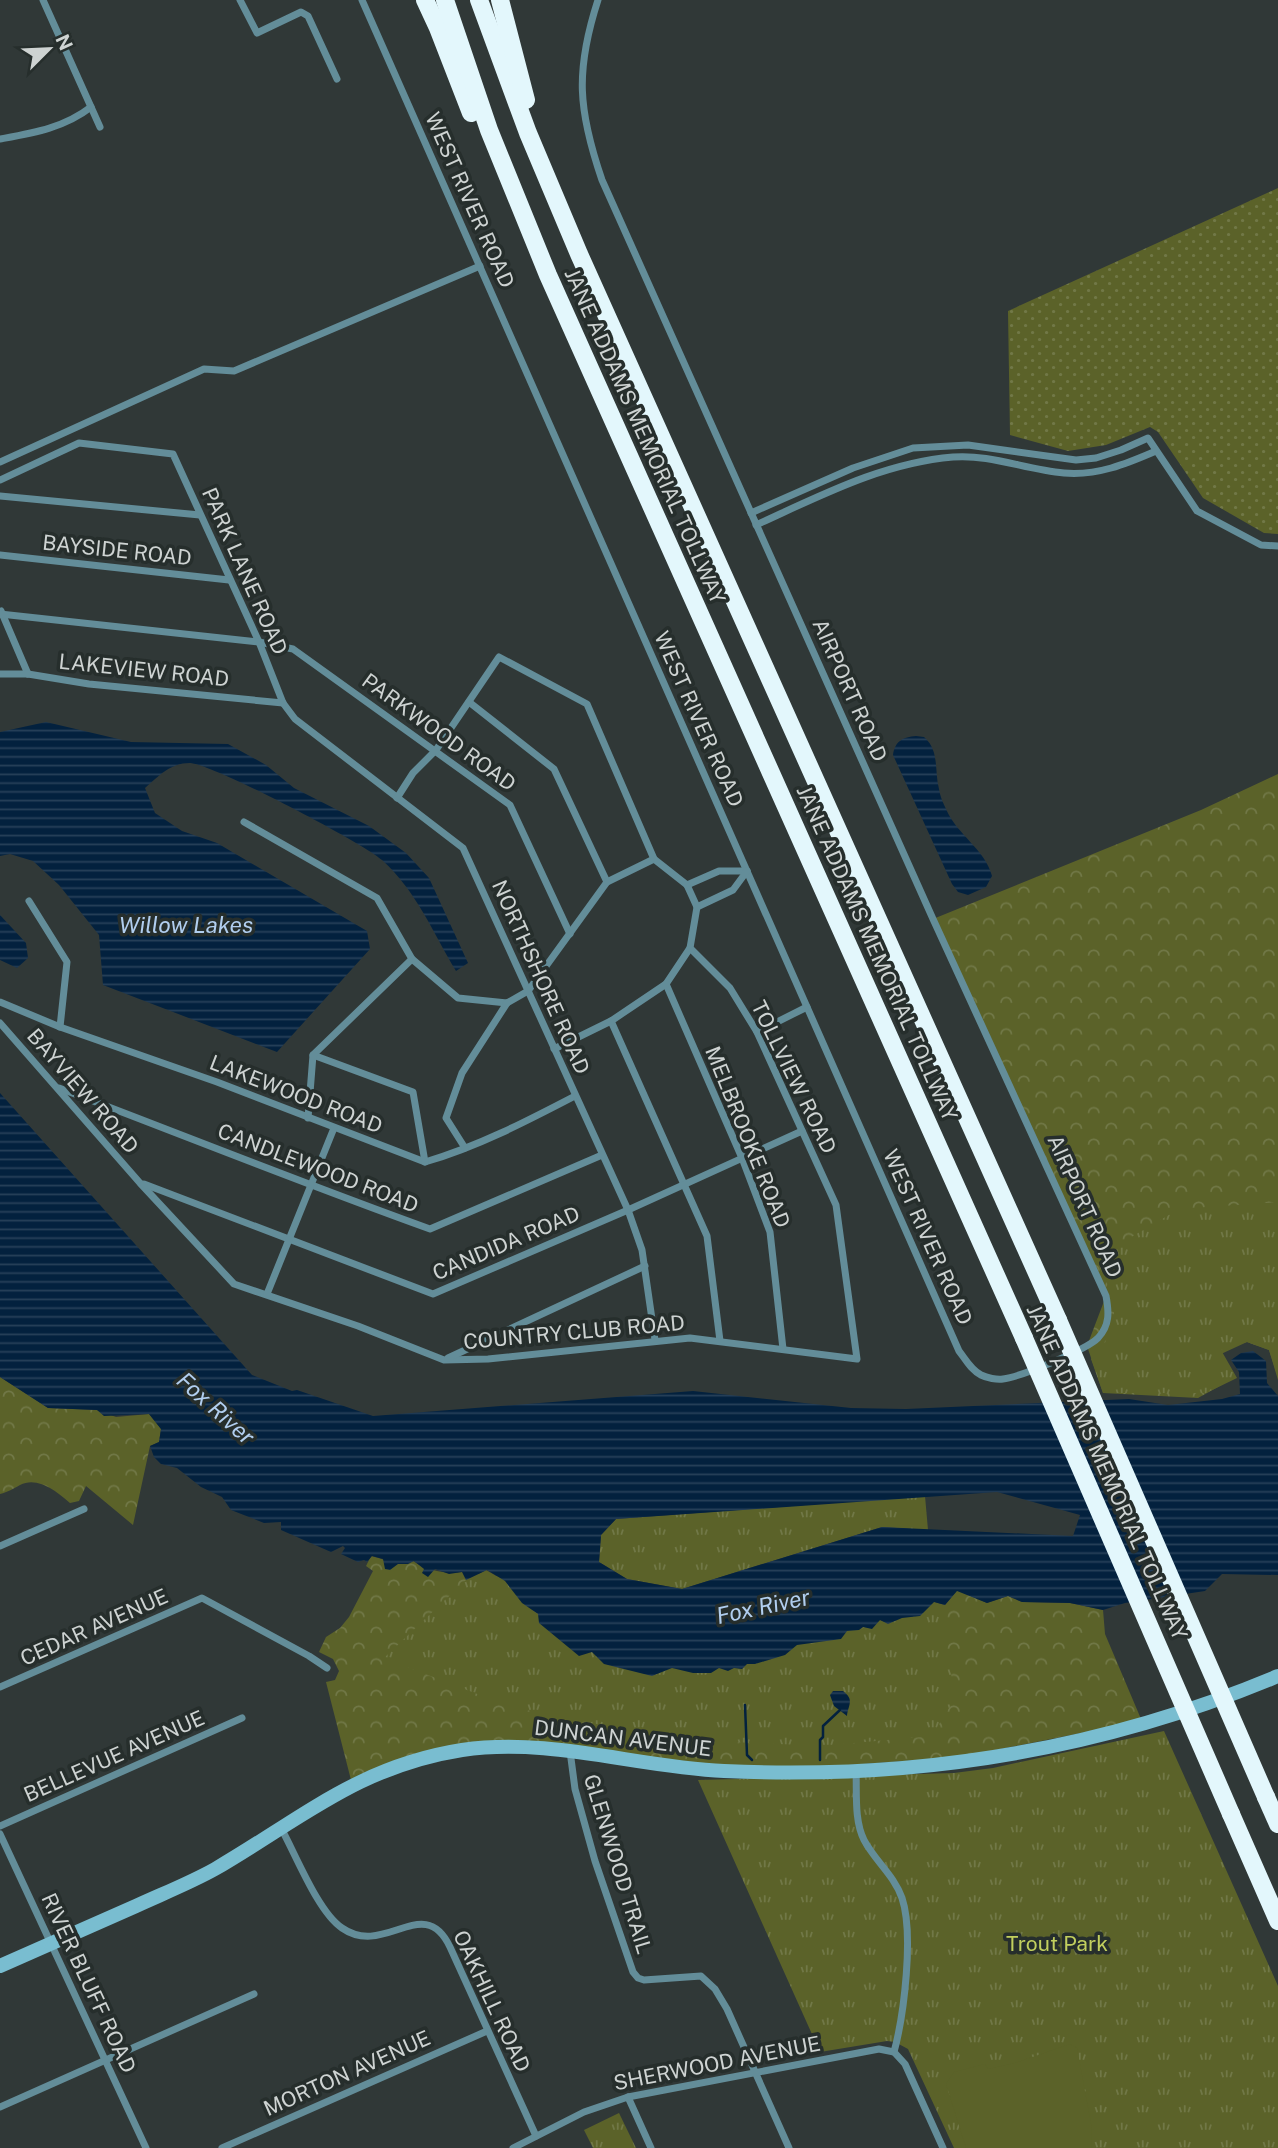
<svg xmlns="http://www.w3.org/2000/svg" width="1278" height="2148" font-family="'Public Sans',sans-serif">
<defs>
<pattern id="grass-dots" width="8" height="8" patternUnits="userSpaceOnUse" patternTransform="scale(1.75)"><rect width="8" height="8" fill="#5b6229"/><path d="M2 2h.1M6 6h.1" fill="none" stroke="#717847" stroke-width="1.8" stroke-linecap="round"/></pattern>
<pattern id="forest-crowns" width="20" height="18" patternUnits="userSpaceOnUse" patternTransform="scale(1.75)"><rect width="20" height="18" fill="#5b6229"/><path d="M2 6a3 3 0 1 1 6 0M12 15a3 3 0 1 1 6 0" fill="none" stroke="#717847"/></pattern>
<pattern id="park-tufts" width="24" height="20" patternUnits="userSpaceOnUse" patternTransform="scale(1.75)"><rect width="24" height="20" fill="#5b6229"/><path d="M3 7l-1-3M5 7V3M7 7l1-3M15 17l-1-3M17 17v-4M19 17l1-3" fill="none" stroke="#717847"/></pattern>
<pattern id="water-rules" width="6" height="5" patternUnits="userSpaceOnUse" patternTransform="scale(1.75)"><rect width="6" height="5" fill="#03213e"/><path d="M0 2.5h6" fill="none" stroke="#274059"/></pattern>
</defs>
<rect width="100%" height="100%" fill="#303837"/>
<polygon fill="url(#grass-dots)" points="1278,188 1278,534 1264,533 1203,498 1158,432 1150,427 1106,445 1068,451 1010,435 1008,311"/>
<g fill="url(#forest-crowns)">
<polygon points="1278,774 1278,1377 1269,1350 1247,1342 1221,1354 1227,1382 1198,1398 1103,1393 1087,1346 1106,1296 933,919 1201,810"/>
<path d="M0 1377 48 1408 97 1410 116 1417 149 1414 161 1429 159 1442 150 1446 133 1525 86 1486 79 1501 70 1503C57 1492 38 1476 20 1485 13 1489 8 1492 0 1494Z"/>
<path d="M371 1556C384 1559 401 1568 413 1561 427 1571 446 1574 462 1572L888 1623 934 1602 945 1605 957 1590 987 1603 1008 1596 1022 1602 1070 1603 1103 1610 1105 1634 1141 1719 1121 1725 961 1757 821 1767 717 1765 518 1742 351 1780 326 1682 335 1680 339 1671 333 1659 319 1652 326 1637 340 1628 349 1617 373 1571 366 1566Z"/>
</g>
<g fill="url(#park-tufts)">
<polygon points="1278,1202 1278,1380 1269,1350 1247,1342 1221,1350 1237,1378 1206,1393 1103,1393 1091,1359 1114,1330 1114,1299 1092,1250 1128,1239 1179,1209"/>
<polygon points="925,1496 928,1530 882,1527 682,1589 627,1579 599,1562 601,1535 616,1519"/>
<polygon points="486,1570 505,1581 522,1603 592,1652 652,1676 672,1667 693,1673 755,1664 785,1655 797,1646 841,1639 847,1631 859,1630 880,1620 888,1623 902,1618 920,1616 934,1602 940,1604 955,1698 932,1736 820,1746 691,1740 647,1734 526,1710 498,1702 384,1658 466,1580"/>
<polygon points="1164,1731 1278,1986 1278,2148 954,2148 908,2049 895,2042 887,2041 820,2052 698,1780 954,1773 993,1768"/>
<polygon points="619,2113 636,2148 593,2148 584,2130"/>
</g>
<polygon fill="#5b6229" points="1070,2044 1077,2048 1092,2129 1091,2148 966,2148 946,2084 954,2072 985,2064 988,2069 1015,2063"/>
<g fill="url(#water-rules)" fill-rule="evenodd">
<path d="M46 722 131 742 228 744 266 765 294 788 369 826 406 853 429 878 468 963 456 971C432 931 417 892 382 860 363 843 213 764 190 763 170 763 159 776 145 788L155 813 182 831 217 843 367 931 370 949 277 1052 103 985 99 935 59 885 33 861 10 854 0 856V732Z"/>
<path d="M916 736 924 737C940 751 934 770 939 789 940 796 943 803 946 809 957 835 985 849 992 876L986 887 968 895 958 892 952 884 893 755C895 741 903 737 916 736Z"/>
<polygon points="0,915 26,943 28,958 17,968 0,960"/>
<path d="M0 1093 252 1375 292 1391 297 1390 373 1416 693 1391 851 1408 906 1409 1129 1399 1168 1405 1222 1399 1240 1394 1239 1372 1231 1360 1241 1353 1253 1351 1266 1361 1267 1383 1278 1396V1575L1222 1574 1205 1591 1125 1603 1103 1610 1070 1603 1022 1602 1008 1596 987 1603 957 1591 945 1605 934 1602 920 1616 902 1618 888 1624 880 1620 872 1629 863 1627 859 1630 847 1631 841 1639 797 1645 785 1655 755 1664H747L742 1669 734 1668 728 1671 719 1668 711 1673H693L672 1668 652 1676 604 1664 592 1652 579 1656 539 1623 538 1614 522 1603 505 1581 487 1570 466 1580 462 1572 449 1574 435 1569 428 1577 422 1573 424 1569 414 1561 408 1564H398L390 1570 385 1569 383 1559 372 1556 367 1562 364 1560 358 1562 341 1554 345 1548 343 1546 331 1552 281 1530V1522L264 1523 231 1510 222 1497 201 1487 177 1468 161 1464 154 1457 150 1446 159 1442 161 1429 149 1414 104 1416 97 1410 48 1408 0 1377ZM997 1492 1080 1515 1073 1536 882 1527 682 1589 627 1579 599 1562 601 1535 616 1519Z"/>
<path d="M833 1691H843C855 1700 848 1705 847 1716L834 1706 830 1695Z"/>
</g>
<g fill="none" stroke-linecap="round" stroke-linejoin="round">
<g stroke="#03213e" stroke-width="2.5">
<polyline points="745,1705 747,1755 752,1760"/>
<polyline points="820,1760 820,1740 823,1737 823,1726 840,1710"/>
</g>
<g stroke="#638d99" stroke-width="7">
<polyline points="43,0 100,127"/>
<polyline points="240,0 257,33 301,12 308,16 337,79"/>
<path d="M362 0 959 1351C966 1360 971 1370 981 1375 987 1378 997 1380 1003 1379 1020 1377 1086 1350 1098 1338 1110 1325 1109 1312 1106 1296L933 919 602 180C578 110 575 71 598 0"/>
<path d="M0 139C33 133 64 128 91 107"/>
<polyline points="0,462 204,369 234,371 480,266"/>
<polyline points="0,480 79,443 173,454 259,642 283,703 295,719 463,848 628,1210 642,1250 655,1340"/>
<polyline points="0,496 200,515"/>
<polyline points="751,513 853,468 913,448 968,445 1076,460 1096,458 1121,450 1148,438 1197,511 1261,545 1278,546"/>
<path d="M756 525C820 496 882 463 953 457 991 454 1026 470 1064 473 1097 476 1126 464 1156 451"/>
<polyline points="0,555 229,580"/>
<polyline points="1,611 28,674"/>
<polyline points="0,614 259,642 293,649 510,805 570,934"/>
<polyline points="0,674 28,674 89,684 283,703"/>
<polyline points="469,702 554,769 607,882"/>
<polyline points="244,822 377,898 412,959 458,998 507,1003 528,991 607,882 654,859"/>
<polyline points="687,885 719,871 747,871"/>
<polyline points="29,901 67,962 60,1027"/>
<polyline points="697,907 733,890 747,871"/>
<polyline points="666,984 742,1158 770,1232 783,1349"/>
<path d="M0 1002 60 1027 217 1082 425 1162C477 1147 527 1121 575 1096"/>
<polyline points="611,1021 707,1236 720,1341"/>
<polyline points="0,1023 140,1183 234,1284 358,1326 444,1360 488,1359 690,1338 857,1359 836,1205 757,1032 730,988 690,948 697,907 687,885 654,859 587,704 499,657 436,750 413,773 397,798"/>
<polyline points="757,1032 807,1007"/>
<polyline points="554,1049 611,1021 666,984 690,948"/>
<polyline points="313,1055 413,1092 425,1162"/>
<path d="M59 1088C183 1135 305 1184 430 1229L602 1155"/>
<polyline points="308,1118 313,1055 412,959"/>
<polyline points="465,1148 446,1118 462,1073 507,1003"/>
<polyline points="144,1184 433,1294 628,1210 802,1131"/>
<polyline points="267,1294 334,1128"/>
<polyline points="448,1358 645,1266"/>
<polyline points="0,1546 84,1509"/>
<polyline points="0,1687 202,1598 309,1656 327,1668"/>
<polyline points="570,1751 575,1789 595,1861 633,1972 638,1978 644,1980 701,1976 715,1989 727,2009 789,2148"/>
<path d="M856 1771C857 1793 854 1820 864 1840 875 1861 894 1875 902 1898 914 1934 904 2015 894 2052L905 2064 943 2148"/>
<polyline points="0,1826 242,1718"/>
<path d="M281 1828C296 1855 318 1912 342 1928 385 1958 424 1892 450 1947L536 2136"/>
<polyline points="0,1834 146,2148"/>
<polyline points="628,2097 651,2148"/>
<polyline points="0,2107 254,1994"/>
<polyline points="222,2148 487,2031"/>
<polyline points="513,2148 584,2112 628,2097 879,2049 894,2052"/>
</g>
<path stroke="#79bdd0" stroke-width="14" d="M0 1966C45 1946 90 1926 136 1906 162 1894 190 1883 215 1869 301 1819 359 1766 462 1750 550 1737 636 1767 724 1771 914 1780 1102 1750 1278 1676"/>
<g stroke="#e3f7fc" stroke-width="18">
<polyline points="425,0 438,28 471,113"/>
<polyline points="445,0 489,130 548,275 1024,1338"/>
<polyline points="479,0 528,133 579,254 1058,1320"/>
<polyline points="500,0 526,100"/>
<polyline points="1266,1797 1278,1824"/>
<polyline points="1231,1814 1278,1921"/>
</g>
<g stroke="#e3f7fc" stroke-width="18">
<polyline points="1058,1320 1266,1797"/>
<polyline points="1024,1338 1231,1814"/>
</g>
</g>
<g text-anchor="middle" dominant-baseline="central" stroke-width="7" stroke-linejoin="round" paint-order="stroke">
<g font-size="21" fill="#ced3d2" stroke="#262e2c">
<text transform="translate(470 200) rotate(66)">WEST RIVER ROAD</text>
<text transform="translate(645 436) rotate(66)">JANE ADDAMS MEMORIAL TOLLWAY</text>
<text transform="translate(117 550) rotate(6)">BAYSIDE ROAD</text>
<text transform="translate(245 571) rotate(66)">PARK LANE ROAD</text>
<text transform="translate(144 670) rotate(6)">LAKEVIEW ROAD</text>
<text transform="translate(850 690) rotate(66)">AIRPORT ROAD</text>
<text transform="translate(699 719) rotate(66)">WEST RIVER ROAD</text>
<text transform="translate(439 732) rotate(36)">PARKWOOD ROAD</text>
<text transform="translate(877 953) rotate(66)">JANE ADDAMS MEMORIAL TOLLWAY</text>
<text transform="translate(541 977) rotate(66)">NORTHSHORE ROAD</text>
<text transform="translate(794 1077) rotate(64)">TOLLVIEW ROAD</text>
<text transform="translate(83 1091) rotate(49)">BAYVIEW ROAD</text>
<text transform="translate(296 1094) rotate(21)">LAKEWOOD ROAD</text>
<text transform="translate(748 1137) rotate(68)">MELBROOKE ROAD</text>
<text transform="translate(318 1168) rotate(21)">CANDLEWOOD ROAD</text>
<text transform="translate(1085 1206) rotate(66)">AIRPORT ROAD</text>
<text transform="translate(928 1237) rotate(66)">WEST RIVER ROAD</text>
<text transform="translate(506 1243) rotate(-23)">CANDIDA ROAD</text>
<text transform="translate(574 1332) rotate(-5)">COUNTRY CLUB ROAD</text>
<text transform="translate(1107 1472) rotate(66)">JANE ADDAMS MEMORIAL TOLLWAY</text>
<text transform="translate(94 1627) rotate(-24)">CEDAR AVENUE</text>
<text transform="translate(623 1738) rotate(7)">DUNCAN AVENUE</text>
<text transform="translate(114 1756) rotate(-24)">BELLEVUE AVENUE</text>
<text transform="translate(618 1864) rotate(73)">GLENWOOD TRAIL</text>
<text transform="translate(89 1983) rotate(65)">RIVER BLUFF ROAD</text>
<text transform="translate(492 2001) rotate(65)">OAKHILL ROAD</text>
<text transform="translate(717 2063) rotate(-11)">SHERWOOD AVENUE</text>
<text transform="translate(347 2073) rotate(-24)">MORTON AVENUE</text>
</g>
<g font-size="21" fill="#c2cf5e" stroke="#262e2c">
<text x="1057" y="1943">Trout Park</text>
</g>
<g font-size="23" font-style="italic" fill="#b1ceef" stroke="#262e2c">
<text x="186" y="924">Willow Lakes</text>
<text transform="translate(216 1408) rotate(42)">Fox River</text>
<text transform="translate(763 1606) rotate(-12)">Fox River</text>
</g>
</g>
<g transform="translate(49 49) rotate(66)" stroke="#262e2c" stroke-width="5" paint-order="stroke">
<path d="M0-5L12 26L0 18L-12 26Z" fill="#ced3d2"/>
<text y="-10" font-size="19" font-weight="bold" text-anchor="middle" fill="#ced3d2">N</text>
</g>
</svg>
